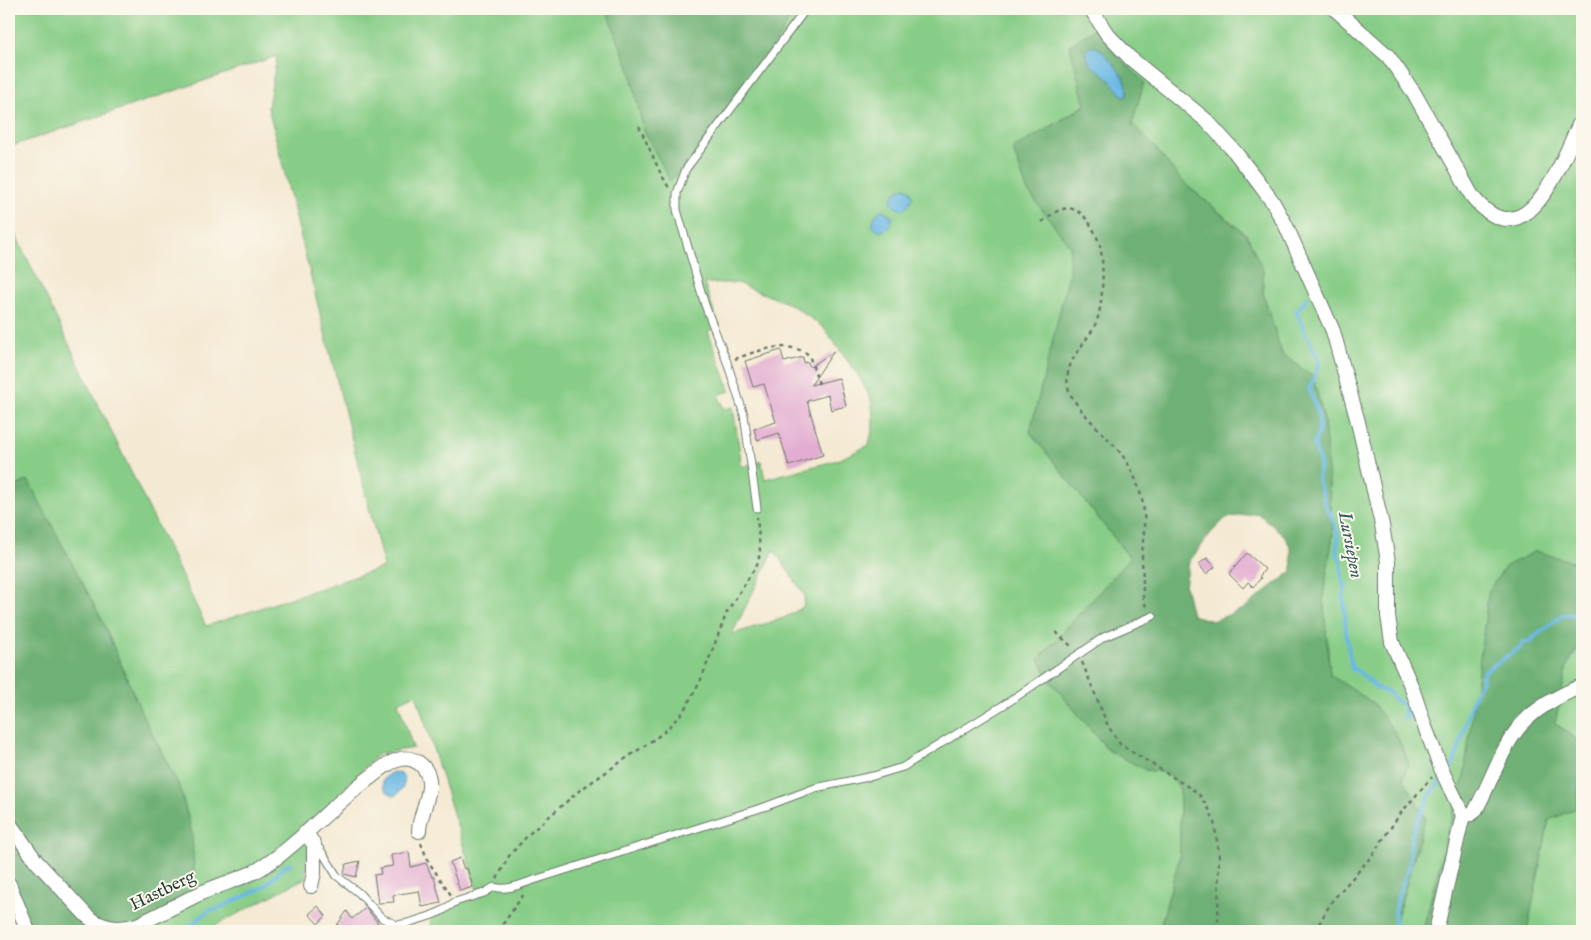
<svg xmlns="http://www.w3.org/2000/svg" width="1591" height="940" font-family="'IM FELL English',serif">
<rect width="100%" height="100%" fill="#fbf7ec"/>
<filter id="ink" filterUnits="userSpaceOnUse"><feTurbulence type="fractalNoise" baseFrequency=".02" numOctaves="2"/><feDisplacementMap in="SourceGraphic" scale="10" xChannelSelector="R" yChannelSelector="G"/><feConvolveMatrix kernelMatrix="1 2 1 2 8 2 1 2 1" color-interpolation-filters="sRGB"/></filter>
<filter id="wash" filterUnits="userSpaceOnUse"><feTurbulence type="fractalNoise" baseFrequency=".0096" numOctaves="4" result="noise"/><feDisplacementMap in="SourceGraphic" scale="20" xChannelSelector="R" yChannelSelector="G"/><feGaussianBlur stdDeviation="1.12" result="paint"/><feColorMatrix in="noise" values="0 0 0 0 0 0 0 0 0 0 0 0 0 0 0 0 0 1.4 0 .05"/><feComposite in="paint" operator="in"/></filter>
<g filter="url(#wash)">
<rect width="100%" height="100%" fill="#f4e9d2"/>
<g fill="#88cd87" stroke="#54855e" fill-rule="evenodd">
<path d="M9 9H606L631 73 643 128 684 167 777 41 795 9H1582V566L1570 561 1489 590 1464 777 1449 826 1423 931H1393L1425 818 1403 778 1373 703 1330 675 1323 596 1333 535 1324 420 1313 377 1282 354 1263 293V271L1247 235 1182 181 1154 146 1132 124 1144 82 1117 56 1098 26 1070 45 1085 105 1013 150 1027 190 1070 246 1069 275 1030 432 1130 558 1039 659 1051 682 1108 750 1146 770 1169 773 1180 789V856L1159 931H433L431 920 477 890 416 694 398 702 413 748 378 754 310 824 308 857 305 878 205 931H142L174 917 192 834 180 788 143 716 102 620 28 481 9 490V221L206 626 384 567 268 107 277 56 9 147ZM704 283H737L792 305 823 327 860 378 872 402 873 426 869 445 838 460 765 479 761 461 742 467 733 407 724 409 718 395 730 391 708 331 719 327ZM774 550 805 596 803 607 784 618 732 634Z"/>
<polygon points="1582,640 1582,744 1555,723 1567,666"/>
<polygon points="1582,755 1582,931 1527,931 1549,820 1577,808"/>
</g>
<g fill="#6eb074" stroke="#467654" fill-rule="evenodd">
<polygon points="606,9 795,9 777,41 684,167 670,181 643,128 631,73"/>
<path d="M1098 26 1117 56 1144 82 1132 124 1154 146 1182 181 1248 237 1263 271V293L1282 354 1313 377 1324 420 1333 535 1323 596 1330 675 1373 703 1396 734 1409 763 1403 778 1425 818 1393 931H1159L1180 856V789L1169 773 1146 770 1108 750 1051 682 1039 659 1130 558 1030 432 1069 275 1070 246 1027 190 1013 149 1085 106 1070 45ZM1257 513 1284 535 1291 548 1292 571 1243 609 1213 621 1192 615 1185 586 1189 562 1211 533 1226 518Z"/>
<polygon points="28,480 102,620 143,716 180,788 192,834 195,885 174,917 142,931 23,931 9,891 9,490"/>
<polygon points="1536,551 1570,561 1582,566 1582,640 1567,666 1555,723 1582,744 1577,808 1549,820 1527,931 1423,931 1449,826 1464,777 1489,590 1506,566"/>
</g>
<g fill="#69b8e4" stroke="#447a8c">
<path d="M1090 47H1097C1107 56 1135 84 1126 97 1117 92 1114 84 1107 77 1097 67 1086 68 1087 50Z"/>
<path d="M905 187 909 189 913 197 907 207 903 210 895 207 891 202C893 194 898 189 905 187Z"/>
<path d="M882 210 885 211 893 218 890 225 881 232C868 229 872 215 882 210Z"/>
<path d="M393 772C410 772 406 790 394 796 381 790 377 779 393 772Z"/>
</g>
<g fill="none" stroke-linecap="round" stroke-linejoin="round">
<g stroke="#69b8e4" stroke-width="4">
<path d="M1307 298 1299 309 1296 311 1312 348 1316 353 1319 364C1316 372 1314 382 1309 389 1316 406 1325 426 1314 443L1320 464 1318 478 1327 510 1330 512 1337 532 1338 541 1336 551 1341 563 1342 579 1346 587C1341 597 1345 604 1345 614 1345 634 1349 651 1352 669L1358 671 1377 688 1390 693 1396 701 1404 705 1405 709 1404 719 1410 714 1411 716 1416 719V722"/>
<polyline points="1449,771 1456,758 1472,702 1478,687 1483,680 1482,677 1485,671 1521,647 1523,642 1531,642 1533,638 1563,615 1582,615"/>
<polyline points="183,931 210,910 217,909 264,887 285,866 291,864"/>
<polyline points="1394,931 1395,914 1398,896 1410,865 1411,840 1416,824 1430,795 1440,782"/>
</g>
</g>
<g id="blocks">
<g fill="#e3add1">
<polygon points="781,350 784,362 803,357 804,363 808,362 810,367 834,351 811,385 839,378 846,406 831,410 828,395 807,401 823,455 789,466 779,433 757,440 754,429 776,422 764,384 753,387 745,361"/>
<polygon points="1247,553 1265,569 1259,577 1261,578 1253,587 1248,582 1243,588 1229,574"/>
<polygon points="1207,558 1215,567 1206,574 1199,564"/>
<polygon points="409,852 411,867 426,863 432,877 434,877 441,903 422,907 419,891 393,895 394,902 378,903 374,875 381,874 380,868 393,866 391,855"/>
<polygon points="460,858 464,869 467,868 473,887 460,891 450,862"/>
<polygon points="360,861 356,877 344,874 346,864"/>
<polygon points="318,906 326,916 318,924 309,914"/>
<polygon points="366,908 378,923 367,931 333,931 347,911 352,919"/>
</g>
</g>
</g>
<g filter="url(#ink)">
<use href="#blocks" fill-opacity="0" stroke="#6a796b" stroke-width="1"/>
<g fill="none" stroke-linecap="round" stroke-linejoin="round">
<g stroke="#6a796b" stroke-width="9">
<g id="service">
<polyline points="757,508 744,415 727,362 705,305 677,210 677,193 686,169 806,9"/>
<path d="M316 846 320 849 337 876 359 893 382 918 397 925 408 923 430 916 442 911 455 902 484 893 494 887C507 891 522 884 534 880L767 806 815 788 873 776 903 767 1010 701 1104 637 1153 616"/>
</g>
</g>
<g stroke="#6a796b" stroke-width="16">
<g id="minor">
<polyline points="1091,9 1107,34 1130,58 1207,121 1235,152 1255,178 1272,201 1286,226 1333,331 1358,422 1382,525 1388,562 1388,616 1392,642 1412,688 1425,727 1442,771 1463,815 1436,931"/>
<path d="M1335 9 1388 56 1414 93 1472 196C1528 266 1562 158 1582 119"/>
<path d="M1463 815 1471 814 1475 811C1490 785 1501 748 1521 725 1537 707 1560 695 1582 686"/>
<path d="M9 823 36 861 86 915C101 928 117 931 137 925 159 915 180 903 201 893 219 885 237 880 254 872 273 862 290 847 306 833 327 813 349 793 372 776 380 770 388 762 398 760 405 757 413 759 419 763 442 781 419 810 419 831"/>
<polyline points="305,833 314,844 314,873 311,886"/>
<polyline points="9,884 28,931"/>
</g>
</g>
<g stroke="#6a796b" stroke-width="2.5" stroke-dasharray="4 4" stroke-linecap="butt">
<polyline points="639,126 660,172 669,188"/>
<path d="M1042 222C1053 213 1065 203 1079 212 1090 220 1099 238 1101 251 1104 269 1103 306 1096 323 1087 344 1063 360 1068 387 1071 406 1110 438 1122 455 1131 467 1137 481 1141 496 1147 517 1143 535 1142 556 1142 565 1143 574 1143 583 1143 592 1142 600 1147 608"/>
<path d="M735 359C757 351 787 339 809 355L819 384"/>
<polyline points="1056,632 1072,647"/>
<polyline points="1082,662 1108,726 1120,744 1198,793 1210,811 1214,822 1219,853 1218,931"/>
<polyline points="421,843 428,861 451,895"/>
<polyline points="497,879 509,856 529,834 580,790 663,733 683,712 700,682 727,612 758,563 760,551 757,517"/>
<polyline points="1139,926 1143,931"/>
<polyline points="498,931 524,894"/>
<polyline points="1315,931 1332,901 1371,857 1400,814 1432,777"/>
</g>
<use href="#service" stroke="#fff" stroke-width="7"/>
<use href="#minor" stroke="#fff" stroke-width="14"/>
</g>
</g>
<g text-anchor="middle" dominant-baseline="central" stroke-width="4" stroke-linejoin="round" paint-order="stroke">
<g font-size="18" fill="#1f3d34" stroke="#fbf7ec">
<text transform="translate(163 891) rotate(-26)">Hastberg</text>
</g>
<g font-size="19" font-style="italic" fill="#325c60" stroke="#fbf7ec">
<text transform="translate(1350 545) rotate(79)">Lursiepen</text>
</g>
</g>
<rect width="1591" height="940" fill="none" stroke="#fbf7ec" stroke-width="30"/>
</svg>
